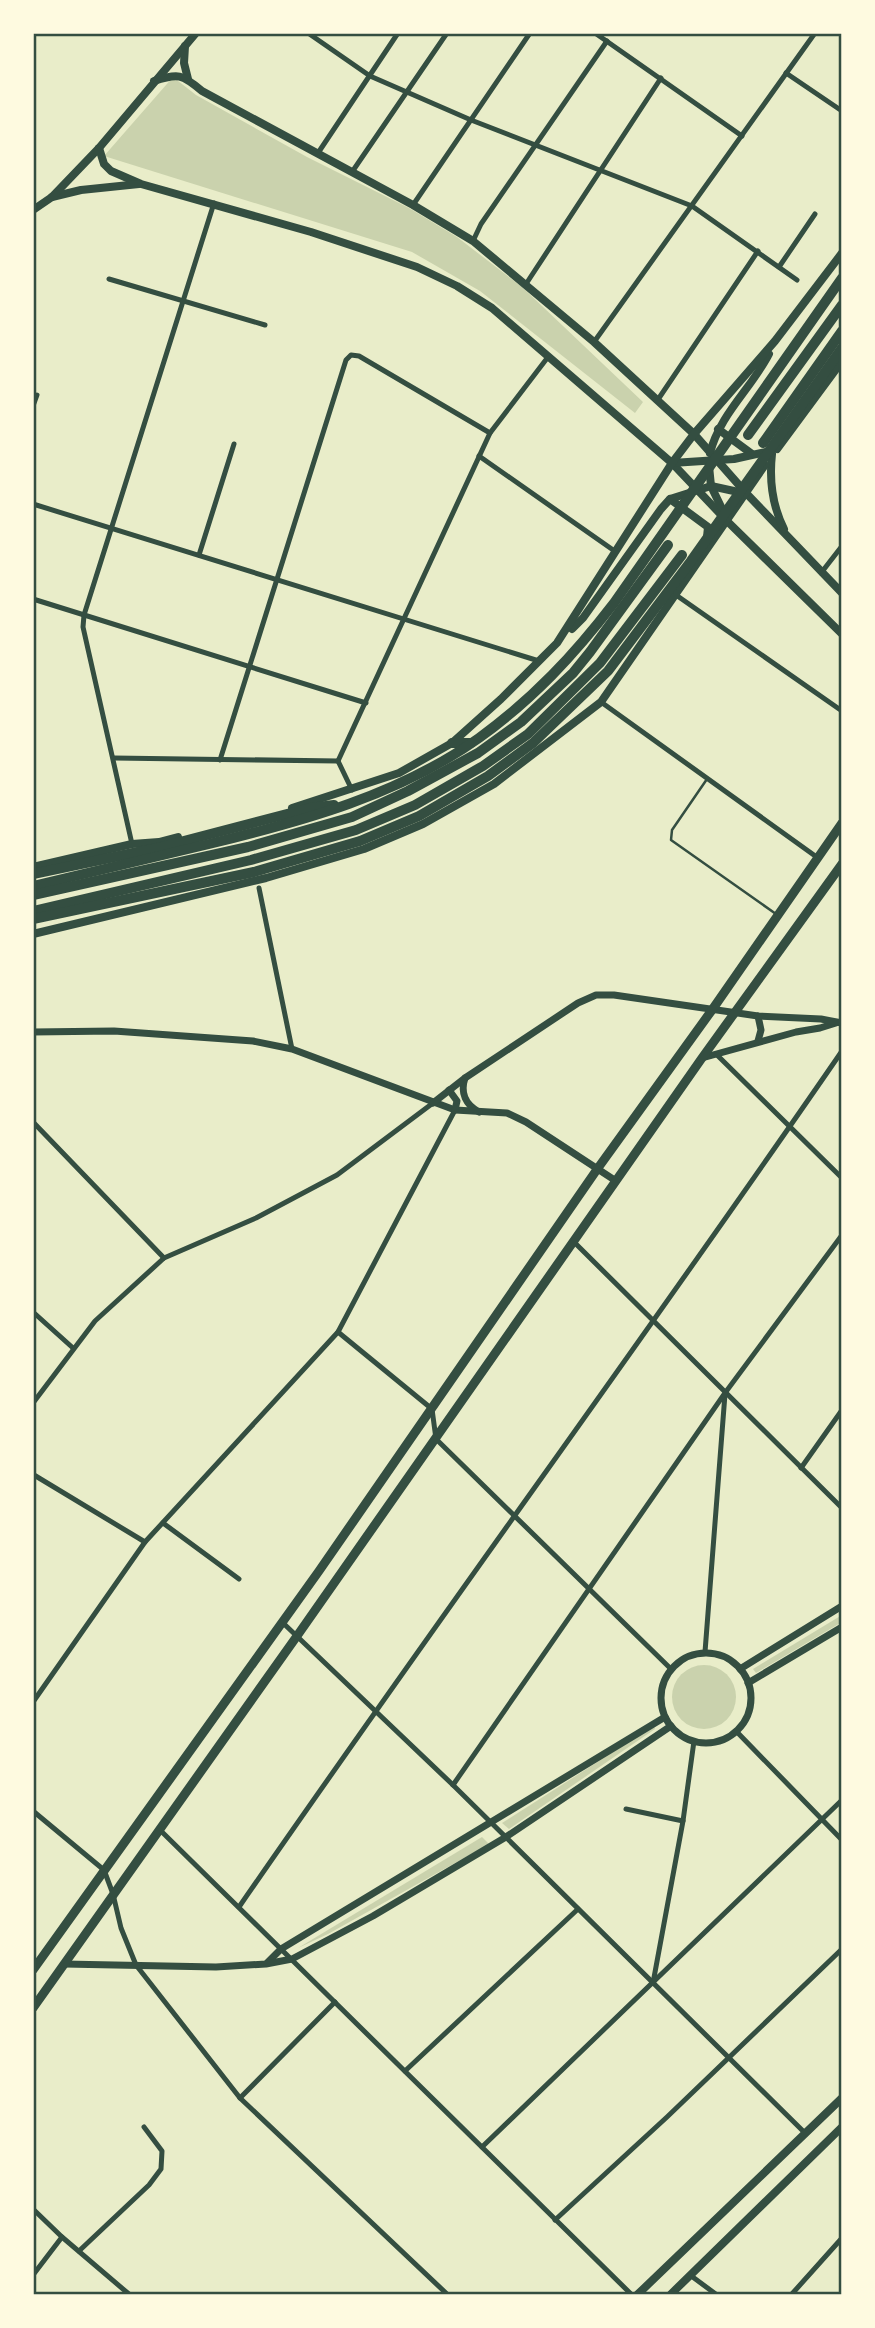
<svg xmlns="http://www.w3.org/2000/svg" width="875" height="2328" font-family="'DM Sans',sans-serif">
<rect width="100%" height="100%" fill="#e9edc9"/>
<g fill="#cad2ad">
<polygon points="173,77 196,95 307,157 409,208 457,237 522,287 643,402 635,413 480,291 412,252 104,156"/>
<polygon points="842,1615 842,1622 756,1673 753,1669"/>
<circle cx="704" cy="1697" r="32"/>
<polygon points="654,1726 655,1729 509,1829 502,1823"/>
<polygon points="482,1837 489,1844 328,1934 298,1948"/>
</g>
<g fill="none" stroke-linecap="round" stroke-linejoin="round">
<polyline stroke="#344e41" stroke-width="2.5" points="707,779 672,830 671,840 776,914"/>
<g stroke="#344e41" stroke-width="5">
<polyline points="308,33 370,76 471,120 692,206 797,280"/>
<polyline points="595,33 742,136"/>
<polyline points="786,73 842,111"/>
<polyline points="318,153 398,33"/>
<polyline points="352,172 447,33"/>
<polyline points="413,205 530,33"/>
<polyline points="473,241 481,224 607,41"/>
<polyline points="779,267 815,214"/>
<polyline points="109,279 265,325"/>
<polyline points="526,284 661,78"/>
<polyline points="594,342 815,33"/>
<polyline points="657,401 758,251"/>
<polyline points="33,406 37,395"/>
<polyline points="479,456 616,552"/>
<polyline points="33,504 539,661"/>
<polyline points="199,555 234,444"/>
<polyline points="821,573 842,546"/>
<polyline points="676,595 842,711"/>
<polyline points="33,599 366,703"/>
<polyline points="601,702 818,858"/>
<polyline points="114,758 338,761"/>
<polyline points="220,760 346,360 351,355 359,356 490,433"/>
<polyline points="338,761 490,433 548,357"/>
<polyline points="338,761 352,790"/>
<polyline points="132,844 83,627 84,615 214,203"/>
<polyline points="259,888 292,1049"/>
<polyline points="717,1055 842,1178"/>
<polyline points="33,1122 164,1258"/>
<polyline points="574,1242 842,1508"/>
<polyline points="33,1312 73,1348"/>
<polyline points="338,1332 432,1409 436,1439 671,1669"/>
<polyline points="33,1403 95,1321 164,1258 256,1218 337,1175 433,1103"/>
<polyline points="801,1468 842,1410"/>
<polyline points="34,1475 145,1542"/>
<polyline points="163,1523 239,1579"/>
<polyline points="282,1622 453,1785 805,2133"/>
<polyline points="705,1652 725,1394"/>
<polyline points="33,1702 145,1542 338,1332 455,1110"/>
<polyline points="736,1731 842,1840"/>
<polyline points="453,1785 725,1393 842,1235"/>
<polyline points="626,1809 683,1821"/>
<polyline points="33,1811 104,1870 113,1894 121,1928 136,1965 240,2098 448,2295"/>
<polyline points="160,1830 632,2295"/>
<path d="M239 1907C437 1620 644 1339 842 1051"/>
<polyline points="653,1983 683,1821 694,1741"/>
<polyline points="405,2071 578,1909"/>
<polyline points="240,2098 335,2002"/>
<polyline points="482,2147 842,1800"/>
<polyline points="33,2209 62,2237 130,2295"/>
<polyline points="555,2220 667,2117 842,1949"/>
<polyline points="79,2251 149,2185 161,2169 162,2151 144,2127"/>
<polyline points="33,2275 62,2237"/>
<polyline points="690,2275 717,2295"/>
<polyline points="791,2295 842,2238"/>
</g>
<g stroke="#344e41" stroke-width="7">
<polyline points="33,1032 114,1031 253,1041 292,1049 455,1110 507,1113 526,1122 616,1181"/>
<polyline points="758,1041 761,1030 758,1016"/>
<polyline points="702,1058 796,1032 820,1028 836,1023"/>
<path d="M465 1078C460 1093 466 1105 479 1112"/>
<polyline points="449,1090 457,1101 455,1110"/>
<polyline points="433,1103 465,1078 578,1003 596,995 614,995 758,1016 821,1019 842,1023"/>
<circle cx="706" cy="1698" r="45"/>
<polyline points="740,1669 842,1606"/>
<polyline points="748,1683 842,1627"/>
<polyline points="267,1963 281,1949 665,1717"/>
<polyline points="64,1964 216,1967 266,1964 292,1959 373,1916 506,1837 671,1726"/>
</g>
<g stroke="#344e41" stroke-width="8">
<polyline points="185,46 184,63 188,79"/>
<path d="M154 81C178 73 182 74 202 91L413 205 473 241 594 342 694 434 746 493 842 593"/>
<polyline points="99,148 104,164 111,171 141,184 311,232 417,267 457,286 492,308 672,463 727,521 842,634"/>
<polyline points="52,197 81,190 139,184"/>
<polyline points="33,210 52,197 99,148 196,33"/>
<polyline points="718,429 752,454"/>
<polyline points="777,449 842,361"/>
<path d="M710 453C720 414 751 389 769 354"/>
<path d="M772 454C769 481 772 505 784 529"/>
<polyline points="672,463 734,459 770,451"/>
<polyline points="709,466 711,486 724,513"/>
<polyline points="670,499 708,527 707,537"/>
<polyline points="572,629 583,618 661,509 670,499 711,486 743,493"/>
<polyline points="292,808 399,773 452,743 501,699 557,643 672,463 694,434 775,341 842,253"/>
<polyline points="33,867 132,844 159,842 178,837"/>
<polyline points="33,934 266,878 364,849 423,824 494,784 601,702 765,465"/>
<polyline points="637,2295 842,2098"/>
<polyline points="670,2295 842,2127"/>
</g>
<g stroke="#344e41" stroke-width="9">
<polyline points="33,1970 319,1571 598,1168 712,1010 842,823"/>
<polyline points="33,2008 297,1636 702,1058 842,864"/>
</g>
<g stroke="#344e41" stroke-width="10">
<polyline points="748,435 842,305"/>
<polyline points="763,443 842,331"/>
<polyline points="452,743 471,743"/>
<polyline points="33,874 157,848 310,808 334,805"/>
<path d="M33 886C92 872 151 858 209 844 303 821 399 795 479 738 533 699 574 655 614 603L842 278"/>
<polyline points="33,895 248,847 352,817 408,791 478,753 521,722 573,673 590,652 668,545"/>
<polyline points="33,911 251,860 356,830 415,805 483,766 528,734 600,663 682,555"/>
<polyline points="33,919 254,872 360,841 419,816 488,776 533,743 608,671 691,561 842,348"/>
</g>
</g>
<rect width="875" height="2328" fill="none" stroke="#fefae0" stroke-width="70"/>
<rect x="35" y="35" width="805" height="2258" fill="none" stroke="#344e41" stroke-width="2.5"/>
</svg>
